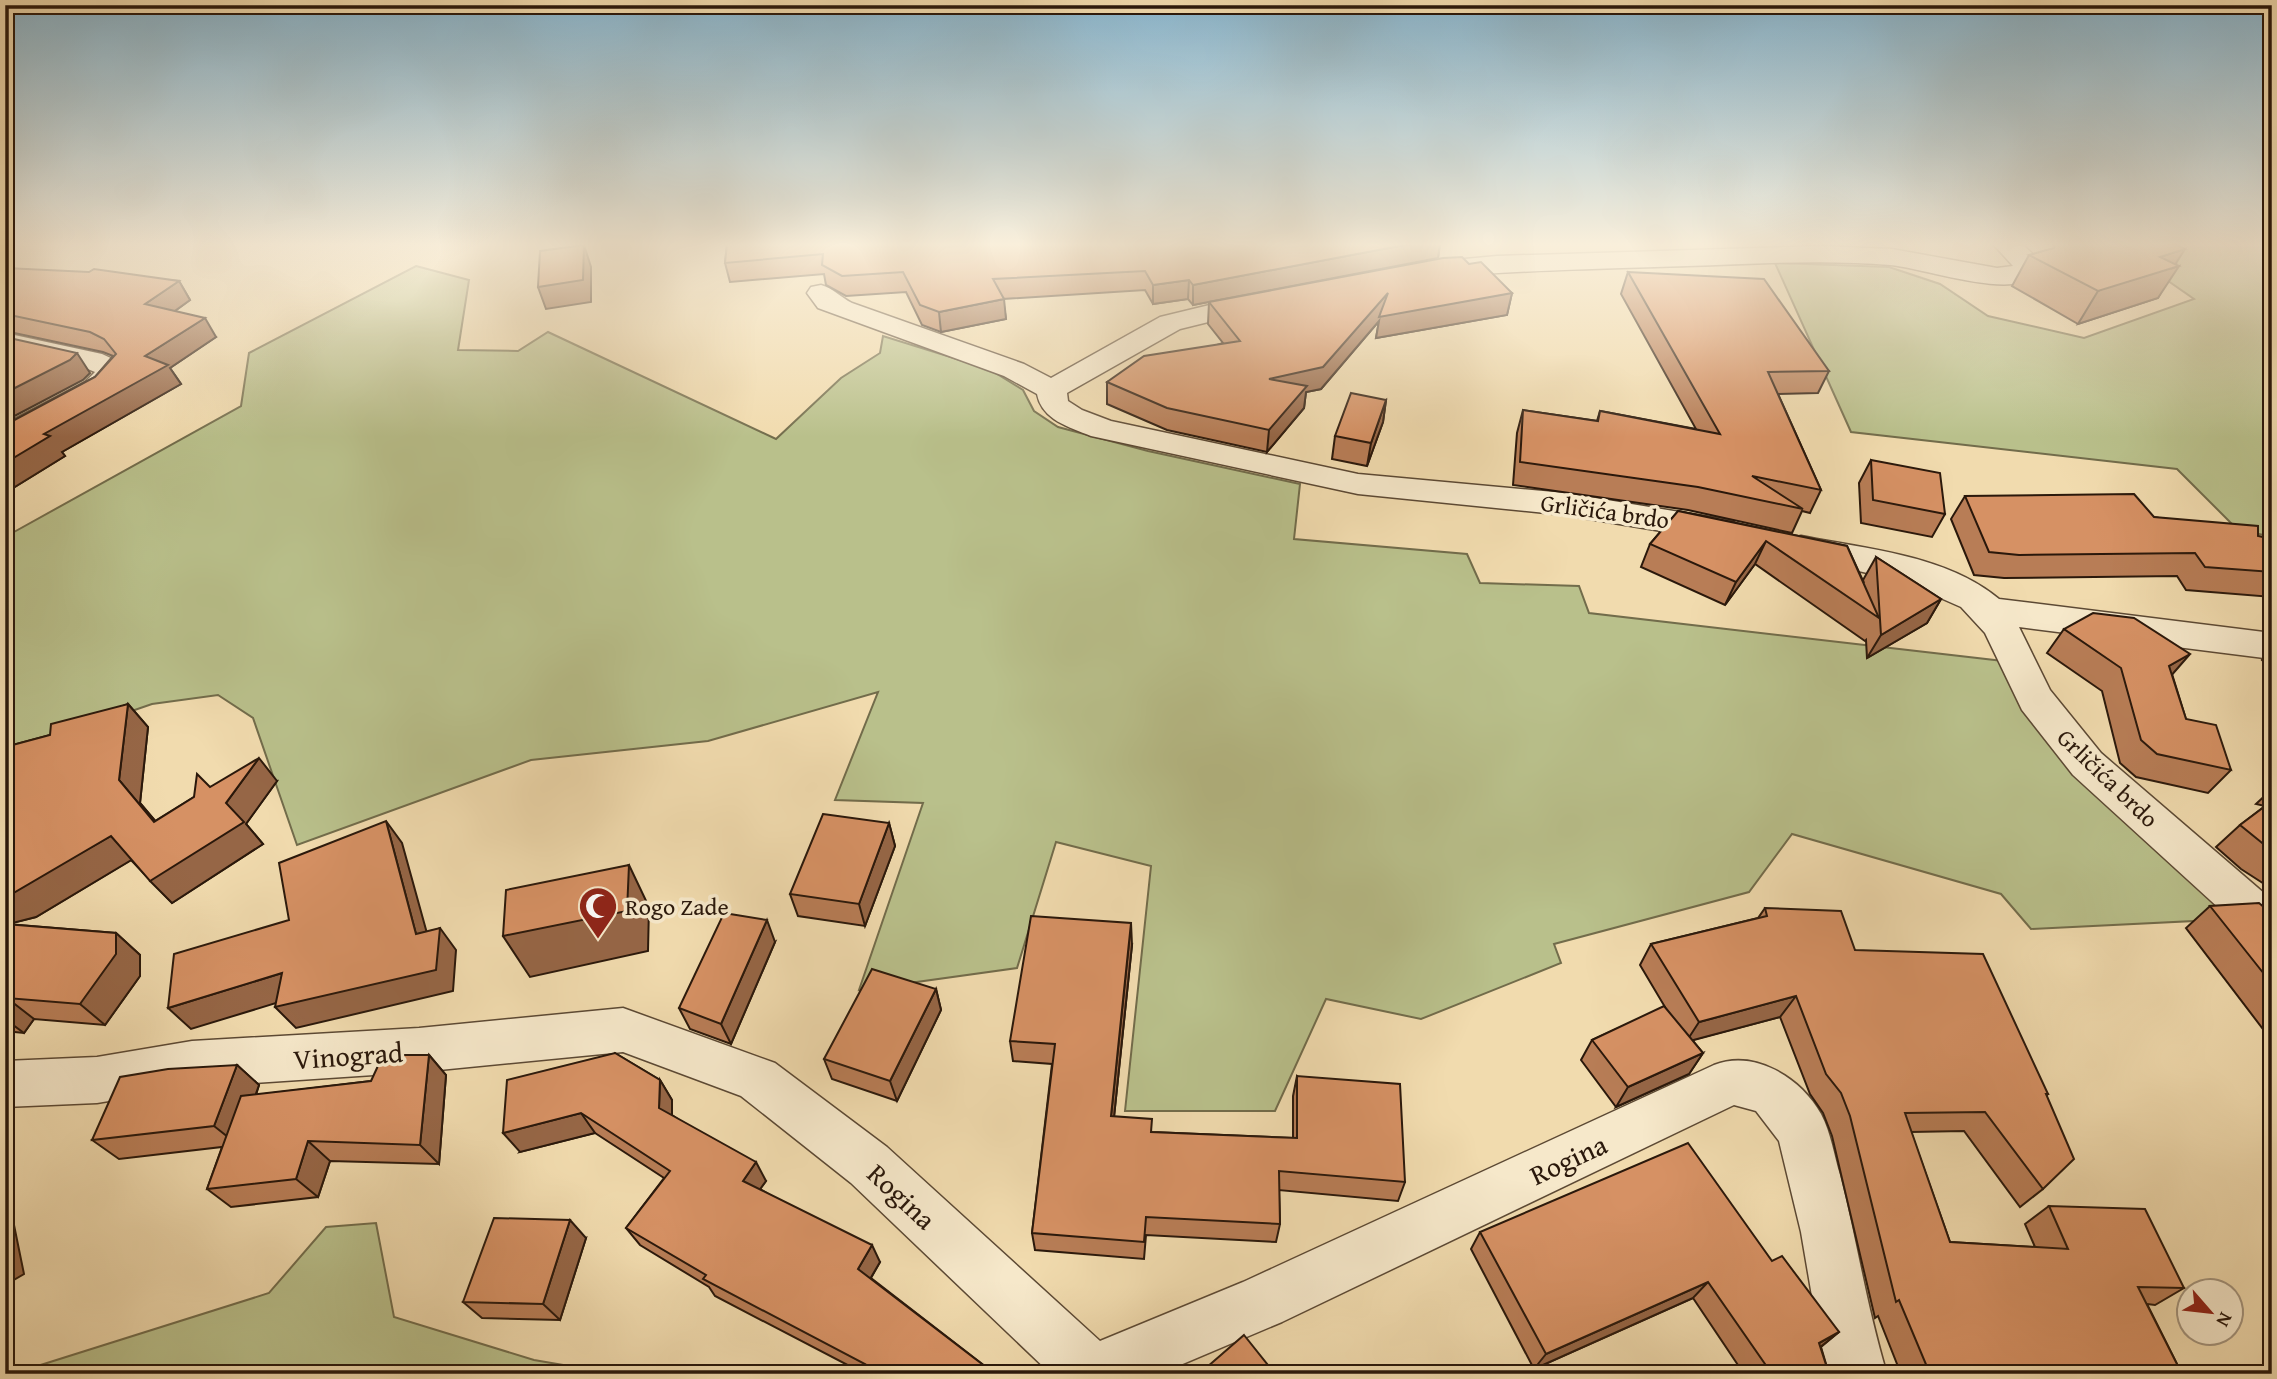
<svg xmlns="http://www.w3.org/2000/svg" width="2277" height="1379" font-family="'Gentium Book Plus',serif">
<rect width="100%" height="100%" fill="#f1dbae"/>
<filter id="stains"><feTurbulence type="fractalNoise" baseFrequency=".00286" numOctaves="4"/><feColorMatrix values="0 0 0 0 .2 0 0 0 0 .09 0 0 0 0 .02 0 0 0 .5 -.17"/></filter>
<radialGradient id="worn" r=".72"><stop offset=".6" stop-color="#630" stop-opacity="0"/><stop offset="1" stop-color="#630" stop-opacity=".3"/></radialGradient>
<g fill="#b9c08b" stroke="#726c4b" stroke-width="2">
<polygon points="2150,244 2272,244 2272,537 2237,529 2177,469 1851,432 1775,263 1889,267 1940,284 1988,316 2084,338 2194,299 2138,260"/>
<polygon points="416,266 469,280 458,350 518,351 548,332 776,439 841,378 880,353 883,336 989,369 1023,390 1034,411 1058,427 1148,451 1300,484 1294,539 1467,554 1480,583 1579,586 1589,613 2003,661 2254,918 2031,929 2001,894 1792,834 1749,892 1554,944 1561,963 1421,1019 1326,999 1275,1111 1125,1111 1151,866 1056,842 1017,968 859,990 923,803 835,800 878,692 708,741 531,760 297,845 253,718 218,695 152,704 94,724 5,766 5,537 241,406 249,353"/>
<polygon points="376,1223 394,1317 534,1360 616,1374 12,1374 269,1293 326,1227"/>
</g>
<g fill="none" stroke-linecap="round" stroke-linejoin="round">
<g stroke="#5c4934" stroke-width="3">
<g id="street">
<path d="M1993 244H2022L2040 261C2040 266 2040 272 2036 276 2009 299 1924 268 1890 265 1823 259 1755 264 1687 266 1602 269 1517 270 1432 278L1423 276 1419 270 1423 264 1432 262 1497 256 1822 246 1892 249 1997 268 2013 266Z"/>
<path d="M821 285C833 288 840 297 852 303L1024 364 1051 378 1160 317 1259 293 1269 295 1273 301 1269 307 1180 329 1067 393 1068 401 1082 410 1111 421 1358 474 1565 493 1722 519 1734 522 1739 530 1734 538 1722 541 1565 515 1358 494 1091 436C1069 427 1042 420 1037 394L1004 376 818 308 807 293 811 287Z"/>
<polygon points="5,333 102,354 115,360 126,373 107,394 16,444 5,446 5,424 85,382 95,372 83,367 5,351"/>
<path d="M1801 536C1866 549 1947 555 1999 599L2272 633V659L2019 627 2050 690 2101 753 2272 900V947L2256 942 2073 775 2022 710 1985 633 1961 607 1902 581 1789 555 1784 547 1789 539Z"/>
<path d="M623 1008 775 1063 887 1147 1100 1341 1243 1282 1714 1065C1755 1049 1801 1078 1821 1114 1831 1133 1834 1155 1840 1175 1857 1241 1867 1309 1887 1374H1829L1819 1337 1801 1232 1779 1141 1756 1111 1734 1105 1282 1322 1159 1374H1051L851 1183 741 1096 623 1052 419 1072 192 1087 97 1103 5 1107V1061L97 1057 192 1041 419 1028Z"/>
</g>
</g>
<use href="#street" fill="#f6e8ca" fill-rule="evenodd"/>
</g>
<g fill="#b87d56" stroke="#2a180b" stroke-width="2">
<polygon points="727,244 1440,244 1438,258 1193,305 1188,299 1153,304 1145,290 1003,299 1006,319 941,332 922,325 906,292 846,296 826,285 824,274 730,282 725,263"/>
<polygon points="2029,255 2176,264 2158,298 2078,324 2012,286"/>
<polygon points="1469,264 1512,293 1507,315 1376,338 1379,321 1321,389 1306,392 1304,408 1267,452 1167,430 1107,404 1107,382 1223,343 1208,324 1209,302"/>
<polygon points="5,268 179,281 190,300 175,311 216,337 170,368 181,384 62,452 65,456 5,493 5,425 95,377 113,356 103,352 5,331"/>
<polygon points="1628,272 1829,371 1818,393 1778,394 1821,490 1810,513 1802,511 1792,533 1688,510 1513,485 1517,433 1523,410 1597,421 1600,411 1696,429 1621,294"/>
<polygon points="1386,400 1383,422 1367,466 1332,459 1335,436"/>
<polygon points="1871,460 1945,514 1932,537 1861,523 1859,483"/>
<polygon points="1965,496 2154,517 2272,539 2272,597 2186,590 2177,576 2004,578 1974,575 1951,519"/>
<polygon points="1678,511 1847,546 1864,583 1863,580 1876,557 1941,599 1927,623 1867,658 1866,640 1865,641 1755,564 1725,605 1641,567 1650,544"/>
<polygon points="2064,629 2172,674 2186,719 2231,770 2208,793 2136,777 2120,763 2102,691 2047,653"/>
<polygon points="2272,650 2272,670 2262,660"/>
<polygon points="128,704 148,727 140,803 155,821 210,787 277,781 246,824 263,844 172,903 131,860 36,917 7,924 116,933 140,955 140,976 105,1025 34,1019 24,1033 5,1031 5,747 50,735"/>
<polygon points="2272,789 2272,889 2241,869 2216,847 2240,825 2265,806 2256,804"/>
<polygon points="889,823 895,846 865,926 798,916 790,894"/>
<polygon points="2210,906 2272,914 2272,1041 2186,928"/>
<polygon points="1765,908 1855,950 2048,1094 2046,1096 2043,1189 2020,1207 1964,1131 1911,1132 1950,1242 2035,1247 2025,1224 2049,1206 2184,1288 2155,1305 2147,1304 2182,1374 1901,1374 1878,1316 1875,1318 1832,1136 1823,1113 1810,1094 1780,1017 1692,1040 1703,1053 1689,1074 1616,1107 1581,1060 1592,1040 1665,1007 1640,965 1651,944 1758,918"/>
<polygon points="775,942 731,1044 690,1029 679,1008"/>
<polygon points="1132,945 1114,1117 1152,1132 1293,1138 1293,1096 1297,1076 1405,1182 1398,1201 1279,1190 1280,1224 1276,1242 1146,1235 1144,1259 1035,1250 1032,1233 1052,1064 1013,1061 1010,1041"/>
<polygon points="936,989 941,1010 897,1101 832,1079 824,1059"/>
<polygon points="615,1053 660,1080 672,1100 672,1115 766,1181 760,1189 880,1262 871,1278 995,1374 859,1371 715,1296 709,1287 640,1245 626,1228 664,1178 595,1133 520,1152"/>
<polygon points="429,1055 446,1075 439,1164 330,1161 318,1197 231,1207 207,1189 222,1147 119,1159 92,1140 237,1065 259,1085 256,1095 371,1081"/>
<polygon points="1480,1232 1772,1261 1839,1332 1821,1347 1829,1374 1744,1374 1693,1298 1534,1369 1471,1249"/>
<polygon points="586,1238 560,1320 482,1318 463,1302"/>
</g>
<g fill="#966646" stroke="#2a180b" stroke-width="2">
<polygon points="1410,244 1440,244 1438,258 1193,305 1193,285"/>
<polygon points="584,245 591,267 591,302 546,309 538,287"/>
<polygon points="2185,249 2173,268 2179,266 2158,298 2078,324 2098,291 2160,257"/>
<polygon points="1189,280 1188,299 1153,304 1153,285"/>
<polygon points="179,281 190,300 158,323 145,304"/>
<polygon points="1388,293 1512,293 1507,315 1376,338 1379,321 1321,389 1306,392 1304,408 1267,452 1269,430 1269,379"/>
<polygon points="1004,299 1006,319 941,332 939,312"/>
<polygon points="205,318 216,337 170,368 181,384 62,452 65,456 5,493 5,463 145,356"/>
<polygon points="77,353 90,373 83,380 5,421 5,393"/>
<polygon points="1386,400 1383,422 1367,466 1371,443"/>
<polygon points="1766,541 1755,564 1725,605 1736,582"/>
<polygon points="1941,599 1927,623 1867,658 1881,635"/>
<polygon points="2190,654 2170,677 2169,666"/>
<polygon points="128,704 148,727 140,803 175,844 154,822 119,780"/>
<polygon points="259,758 277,781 246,824 263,844 172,903 150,881 226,803"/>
<polygon points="386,821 402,843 433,955 416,934"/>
<polygon points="889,823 895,846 865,926 859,904"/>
<polygon points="111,836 133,859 36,917 5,925 5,896"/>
<polygon points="629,865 649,907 648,951 530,977 503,936"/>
<polygon points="767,920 775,942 731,1044 721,1024"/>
<polygon points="1131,923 1132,945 1112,1136 1111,1116"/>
<polygon points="440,928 456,950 453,991 296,1028 275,1007"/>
<polygon points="116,933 140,955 140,976 105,1025 80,1004"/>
<polygon points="282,973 302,995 191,1029 168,1008"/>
<polygon points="936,989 941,1010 897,1101 890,1081"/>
<polygon points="1796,996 1780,1017 1686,1042 1699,1022"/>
<polygon points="7,998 34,1019 24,1033 5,1019 5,1001"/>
<polygon points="1703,1053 1689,1074 1616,1107 1628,1087"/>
<polygon points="429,1055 446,1075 439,1164 420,1145"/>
<polygon points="237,1065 259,1085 238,1145 214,1126"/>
<polygon points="660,1080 672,1100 672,1128 659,1108"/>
<polygon points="581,1113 595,1133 520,1152 503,1133"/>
<polygon points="308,1141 330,1161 318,1197 296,1179"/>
<polygon points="756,1162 766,1181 753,1199 743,1181"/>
<polygon points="5,1181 24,1274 5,1285"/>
<polygon points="570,1220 586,1238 560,1320 543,1304"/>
<polygon points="872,1245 880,1262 866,1286 858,1269"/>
<polygon points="1708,1282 1693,1298 1534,1369 1546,1354"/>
<polygon points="1839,1332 1819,1348 1819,1343"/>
</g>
<g fill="#d69164" stroke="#2a180b" stroke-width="2">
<polygon points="727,244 1410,244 1193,285 1189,280 1153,285 1145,271 993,279 1004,299 939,312 920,305 903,272 842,276 822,265 823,254 725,263"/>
<polygon points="2055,244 2175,244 2185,249 2160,257 2179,266 2098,291 2029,255 2054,248"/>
<polygon points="584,245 583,280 538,287 540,251"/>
<polygon points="1462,257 1469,264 1481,262 1512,293 1379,317 1388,293 1323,367 1269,379 1307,386 1269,430 1167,408 1107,382 1144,356 1240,341 1209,302 1443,258"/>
<polygon points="5,268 89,272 94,269 179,281 145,304 205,318 145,356 168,365 44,434 50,436 5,463 5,425 95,377 116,354 104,339 90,332 5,314"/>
<polygon points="1628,272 1764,279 1829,371 1768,372 1821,490 1752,476 1803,509 1698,487 1520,462 1523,410 1598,421 1600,411 1720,434"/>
<polygon points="5,337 77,353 70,360 5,393"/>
<polygon points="1351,393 1386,400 1371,443 1335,436"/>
<polygon points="1871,460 1940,473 1945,514 1873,500"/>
<polygon points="2134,494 2154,517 2258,526 2258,536 2272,539 2272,572 2205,567 2195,553 2019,555 1989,552 1965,496"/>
<polygon points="1678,511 1847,546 1879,618 1766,541 1736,582 1650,544"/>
<polygon points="1876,557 1941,599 1881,635"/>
<polygon points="2093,613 2134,618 2190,654 2169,666 2186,719 2216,725 2231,770 2157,754 2141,740 2121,668 2064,629"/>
<polygon points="128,704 119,780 154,822 194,797 197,774 210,787 259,758 226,803 244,822 150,881 111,836 10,895 5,896 5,747 50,735 51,724"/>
<polygon points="2272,801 2272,851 2240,825"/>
<polygon points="823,814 889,823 859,904 790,894"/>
<polygon points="386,821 416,934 440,928 436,970 275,1007 282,973 168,1008 174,954 289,920 279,863"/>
<polygon points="629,865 627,911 503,936 506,890"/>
<polygon points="2259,903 2272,914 2272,984 2210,906"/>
<polygon points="1765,908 1841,911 1855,950 1983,954 2048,1094 2046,1094 2074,1159 2043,1189 1985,1112 1905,1113 1950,1242 2068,1249 2049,1206 2145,1209 2184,1288 2138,1287 2182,1374 1930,1374 1899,1300 1896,1302 1850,1116 1841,1093 1826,1074 1796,996 1699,1022 1651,944 1767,916"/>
<polygon points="724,913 767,920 721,1024 679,1008"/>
<polygon points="1031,916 1131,923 1111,1116 1152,1119 1151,1132 1297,1138 1297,1076 1400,1084 1405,1182 1279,1171 1280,1224 1146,1217 1144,1242 1032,1233 1055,1044 1010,1041"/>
<polygon points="5,924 116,933 116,954 80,1004 7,998 5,1001"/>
<polygon points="872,969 936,989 890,1081 824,1059"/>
<polygon points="1664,1006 1703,1053 1628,1087 1592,1040"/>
<polygon points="615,1053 660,1080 659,1108 756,1162 743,1181 872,1245 858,1269 995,1374 857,1374 865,1364 703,1279 706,1275 626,1228 670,1171 581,1113 503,1133 507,1080"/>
<polygon points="383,1055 429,1055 420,1145 308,1141 296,1179 207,1189 241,1096 371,1081"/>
<polygon points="237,1065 214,1126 92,1140 120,1077 168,1069"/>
<polygon points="1688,1143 1772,1261 1782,1256 1839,1332 1819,1343 1829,1374 1772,1374 1708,1282 1546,1354 1480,1232"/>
<polygon points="494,1218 570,1220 543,1304 463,1302"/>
<polygon points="1244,1335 1275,1374 1199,1374"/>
</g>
<linearGradient id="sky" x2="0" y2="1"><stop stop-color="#89b7d0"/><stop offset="0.56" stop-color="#f9efdb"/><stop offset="1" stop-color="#f9efdb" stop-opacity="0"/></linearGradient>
<rect width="2277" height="437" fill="url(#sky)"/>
<defs>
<g id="mosque-pin" transform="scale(2.0125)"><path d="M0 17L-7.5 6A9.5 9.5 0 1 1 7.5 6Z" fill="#8f2418" stroke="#f6e8ca"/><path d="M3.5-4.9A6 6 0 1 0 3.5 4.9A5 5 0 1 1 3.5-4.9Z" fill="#fff"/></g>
</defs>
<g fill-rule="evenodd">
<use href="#mosque-pin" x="598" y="906"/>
</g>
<g text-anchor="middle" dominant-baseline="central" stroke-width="7" stroke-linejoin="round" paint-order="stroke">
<g font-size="24" fill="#2a180b" stroke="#f6e8ca">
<text transform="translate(1605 511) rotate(8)">Grličića brdo</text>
<text transform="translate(2108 778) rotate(44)">Grličića brdo</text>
</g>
<g font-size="24" fill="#2a180b" stroke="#f6e8ca" text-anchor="start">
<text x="625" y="906">Rogo Zade</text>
</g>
<g font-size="28" fill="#2a180b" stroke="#f6e8ca">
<text transform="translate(348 1055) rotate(-4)">Vinograd</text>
<text transform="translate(1568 1159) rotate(-25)">Rogina</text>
<text transform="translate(902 1196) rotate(43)">Rogina</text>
</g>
</g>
<rect width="2277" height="1379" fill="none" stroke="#f1dbae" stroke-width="28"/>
<rect x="7" y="7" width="2263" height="1365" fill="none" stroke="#2a180b" stroke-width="3.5"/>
<rect x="14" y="14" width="2249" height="1351" fill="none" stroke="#2a180b" stroke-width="2"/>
<g transform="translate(2210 1312) rotate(118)"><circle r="33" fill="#f6e8ca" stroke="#a4957e" stroke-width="2"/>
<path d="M0-5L12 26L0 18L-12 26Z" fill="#8f2418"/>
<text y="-10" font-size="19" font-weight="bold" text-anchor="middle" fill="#2a180b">N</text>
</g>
<rect width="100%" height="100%" filter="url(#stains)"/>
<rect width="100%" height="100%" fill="url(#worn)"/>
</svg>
